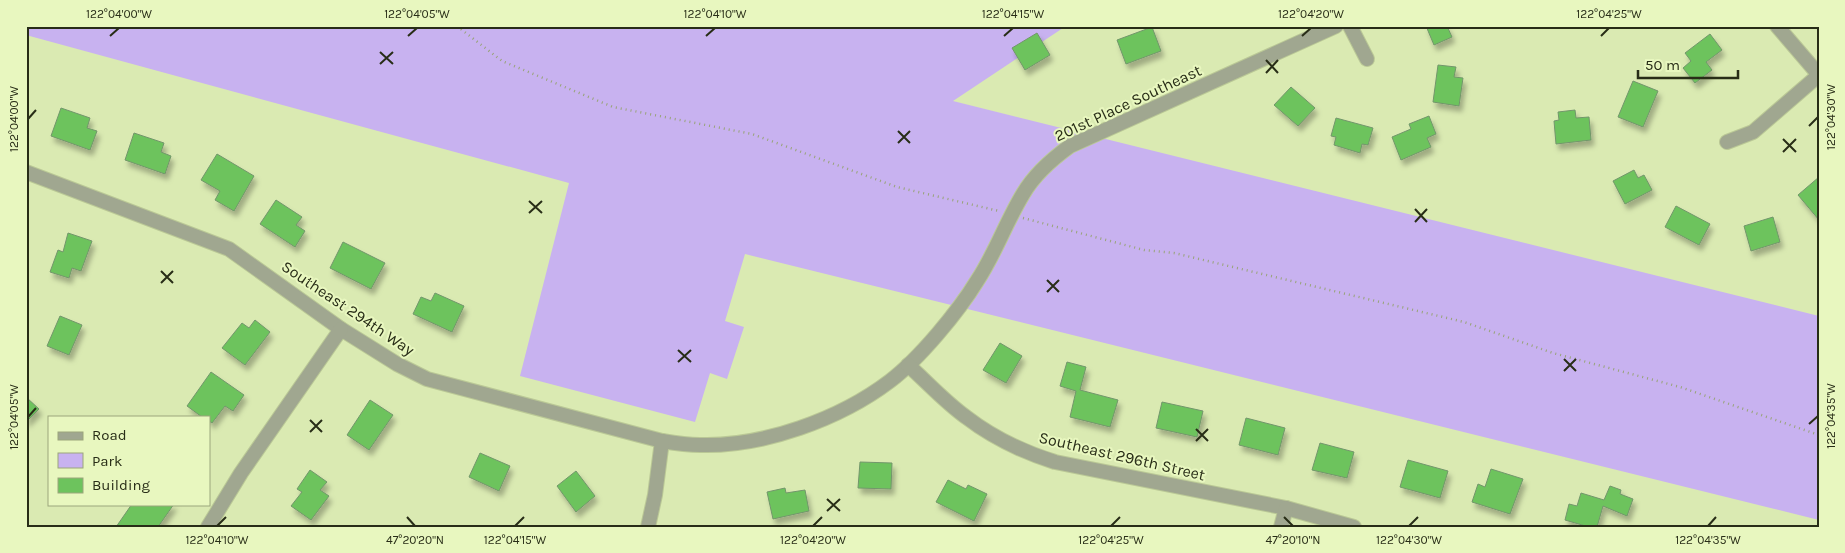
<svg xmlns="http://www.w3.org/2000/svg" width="1845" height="553" font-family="Karla,sans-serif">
<defs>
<filter id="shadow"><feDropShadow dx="3" dy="5.5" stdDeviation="2.5" flood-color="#0004"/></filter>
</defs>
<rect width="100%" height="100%" fill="#daeab2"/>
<polygon fill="#c8b2f0" points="26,26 1066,26 953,101 1819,316 1819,520 745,254 725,321 744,327 727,379 710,373 695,422 520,376 569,183 26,35"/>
<g fill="#6dc35d" stroke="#72966b" filter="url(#shadow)">
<polygon points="1426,26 1447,26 1452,37 1434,45"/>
<polygon points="1152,27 1161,51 1126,64 1117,40"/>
<polygon points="1037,33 1050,55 1025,70 1012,48"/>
<polygon points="1710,34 1722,50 1706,62 1712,70 1695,83 1683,68 1691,61 1685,53"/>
<polygon points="1438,65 1456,67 1454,77 1463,78 1459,106 1433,102"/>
<polygon points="1633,81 1658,91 1643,127 1618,117"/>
<polygon points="1291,87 1315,108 1298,126 1274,105"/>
<polygon points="61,108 90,118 87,128 97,131 90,150 51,136"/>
<polygon points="1575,110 1576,118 1589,117 1591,140 1556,144 1554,121 1559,120 1558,112"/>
<polygon points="1429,116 1436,134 1427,138 1431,147 1401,160 1392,137 1411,129 1409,124"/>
<polygon points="1336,118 1373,128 1368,145 1362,144 1360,153 1334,145 1336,137 1331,136"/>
<polygon points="134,133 164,143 161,152 171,156 165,174 125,160"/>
<polygon points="217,154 254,176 234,211 215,200 220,191 201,180"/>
<polygon points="1634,170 1638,178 1644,175 1652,190 1625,204 1613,181"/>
<polygon points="1819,177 1819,220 1798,195"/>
<polygon points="276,200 302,217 296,225 305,231 295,247 260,224"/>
<polygon points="1676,206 1710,224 1699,245 1665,227"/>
<polygon points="1773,217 1780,242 1751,251 1744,226"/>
<polygon points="68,233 92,241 81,271 72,268 69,278 50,272 58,250 63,252"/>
<polygon points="343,242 385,263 371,289 330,268"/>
<polygon points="435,293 464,306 452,332 413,314 421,297 431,301"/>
<polygon points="60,316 82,325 69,355 47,346"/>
<polygon points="255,320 270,332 245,365 222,348 242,323 249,328"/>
<polygon points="1000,343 1022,356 1006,383 983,370"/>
<polygon points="1067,362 1086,367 1080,390 1118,400 1110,427 1070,417 1076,391 1060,386"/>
<polygon points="211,372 244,395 233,411 225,406 212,423 209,421 209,417 202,417 187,406"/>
<polygon points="26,397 39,409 26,422"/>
<polygon points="370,400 393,415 369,450 347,435"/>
<polygon points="1162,402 1203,411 1197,437 1156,428"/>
<polygon points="1246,418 1285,428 1278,455 1239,445"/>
<polygon points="1320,443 1354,452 1347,478 1312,470"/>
<polygon points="480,453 510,466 499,491 469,477"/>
<polygon points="1408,460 1448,471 1440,498 1400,487"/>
<polygon points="860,462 892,463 891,489 858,488"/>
<polygon points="1491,469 1523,479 1510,514 1472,502 1478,484 1485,487"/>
<polygon points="310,470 327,482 320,490 329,496 311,520 291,506 302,492 297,489"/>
<polygon points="576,471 595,496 576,512 557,486"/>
<polygon points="948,480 966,489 968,485 987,494 974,521 936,502"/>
<polygon points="1610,486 1621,490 1620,494 1633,499 1627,516 1603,506 1597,527 1589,527 1565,520 1569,504 1577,506 1581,493 1604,500"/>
<polygon points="785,488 786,493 805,490 809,511 773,519 767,492"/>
<polygon points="132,504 174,504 158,527 116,527"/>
</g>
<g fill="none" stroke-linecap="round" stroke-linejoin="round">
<g stroke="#bac896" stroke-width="16">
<g id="minor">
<polyline points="1350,26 1367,59"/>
<polyline points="1777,26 1819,75"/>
<polyline points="1727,142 1753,132 1819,75"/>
<path d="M26 172 229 249 341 329 397 364 427 379 662 441C674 443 687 445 700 445 763 447 840 419 890 381 919 359 958 312 977 281 995 254 1006 222 1023 194 1034 175 1052 159 1070 146L1336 26"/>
<path d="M908 365C927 382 945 402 966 417 992 437 1023 452 1055 462L1286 508 1354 527"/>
<polyline points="208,527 241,473 341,329"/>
<polyline points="648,527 655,495 662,441"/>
<polyline points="1281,527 1286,508"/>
</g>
</g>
<g stroke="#98a378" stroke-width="2.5" stroke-dasharray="1 4" stroke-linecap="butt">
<polyline points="457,26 502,61 613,107 752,134 897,187 999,211"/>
<polyline points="1023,218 1144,250 1174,253 1464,322 1553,353 1680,387 1819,435"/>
</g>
<use href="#minor" stroke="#a0a790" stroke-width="14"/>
</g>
<path fill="none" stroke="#282d17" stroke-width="2" d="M110 36 119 28M408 36 417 28M706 36 715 28M1004 36 1013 28M1302 36 1311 28M1601 36 1609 28M380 52 393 64M1266 60 1278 73M380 64 393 52M1266 73 1278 60M28 119 36 110M1809 126 1818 117M898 131 910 143M1783 139 1796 152M898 143 910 131M1783 152 1796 139M529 201 542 213M1415 209 1427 222M529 213 542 201M1415 222 1427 209M161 271 173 283M1047 280 1059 292M161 283 173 271M1047 292 1059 280M678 350 691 362M1564 359 1576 371M678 362 691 350M1564 371 1576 359M28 417 36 408M310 420 322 432M1809 424 1818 416M1196 429 1208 441M310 432 322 420M1196 441 1208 429M827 499 840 511M827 511 840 499M407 517 415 526M1284 517 1293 526M217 526 226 517M515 526 524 517M813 526 822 517M1111 526 1120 517M1409 526 1418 517M1708 526 1716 517"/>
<g text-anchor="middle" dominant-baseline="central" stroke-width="4" stroke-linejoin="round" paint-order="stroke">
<g font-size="16" fill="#282d17" stroke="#e8f7bf">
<text transform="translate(1128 103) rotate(-25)">201st Place Southeast</text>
<text transform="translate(348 308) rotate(34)">Southeast 294th Way</text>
<text transform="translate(1122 456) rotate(13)">Southeast 296th Street</text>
</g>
</g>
<rect width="1845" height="553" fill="none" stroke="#e8f7bf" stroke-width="55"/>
<rect x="48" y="416" width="162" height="90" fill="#e8f7bf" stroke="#9ba67c"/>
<rect x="58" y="432" width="25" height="8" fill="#a0a790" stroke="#9ba67c"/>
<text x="92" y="440" font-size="15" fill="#282d17">Road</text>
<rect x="58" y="453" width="25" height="15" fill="#c8b2f0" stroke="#9ba67c"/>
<text x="92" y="466" font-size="15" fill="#282d17">Park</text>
<rect x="58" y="478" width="25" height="15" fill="#6dc35d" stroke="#9ba67c"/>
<text x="92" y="490" font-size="15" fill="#282d17">Building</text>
<path d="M1638 70v8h100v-8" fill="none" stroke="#282d17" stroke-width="2.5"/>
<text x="1645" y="70" font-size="15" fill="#282d17" stroke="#e8f7bf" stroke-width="4" paint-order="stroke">50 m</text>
<rect x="28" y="28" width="1790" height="498" fill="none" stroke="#282d17" stroke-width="2"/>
<g font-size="12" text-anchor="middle" fill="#282d17">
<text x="119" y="18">122°04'00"W</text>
<text x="417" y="18">122°04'05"W</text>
<text x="715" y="18">122°04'10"W</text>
<text x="1013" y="18">122°04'15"W</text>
<text x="1311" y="18">122°04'20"W</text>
<text x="1609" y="18">122°04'25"W</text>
<text transform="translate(1831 117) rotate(-90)" y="4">122°04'30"W</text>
<text transform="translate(14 119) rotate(-90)" y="4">122°04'00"W</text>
<text transform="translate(1831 416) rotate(-90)" y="4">122°04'35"W</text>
<text transform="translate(14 417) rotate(-90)" y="4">122°04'05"W</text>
<text x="217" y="544">122°04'10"W</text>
<text x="415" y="544">47°20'20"N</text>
<text x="515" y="544">122°04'15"W</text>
<text x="813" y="544">122°04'20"W</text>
<text x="1111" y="544">122°04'25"W</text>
<text x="1293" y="544">47°20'10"N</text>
<text x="1409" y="544">122°04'30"W</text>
<text x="1708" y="544">122°04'35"W</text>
</g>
</svg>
